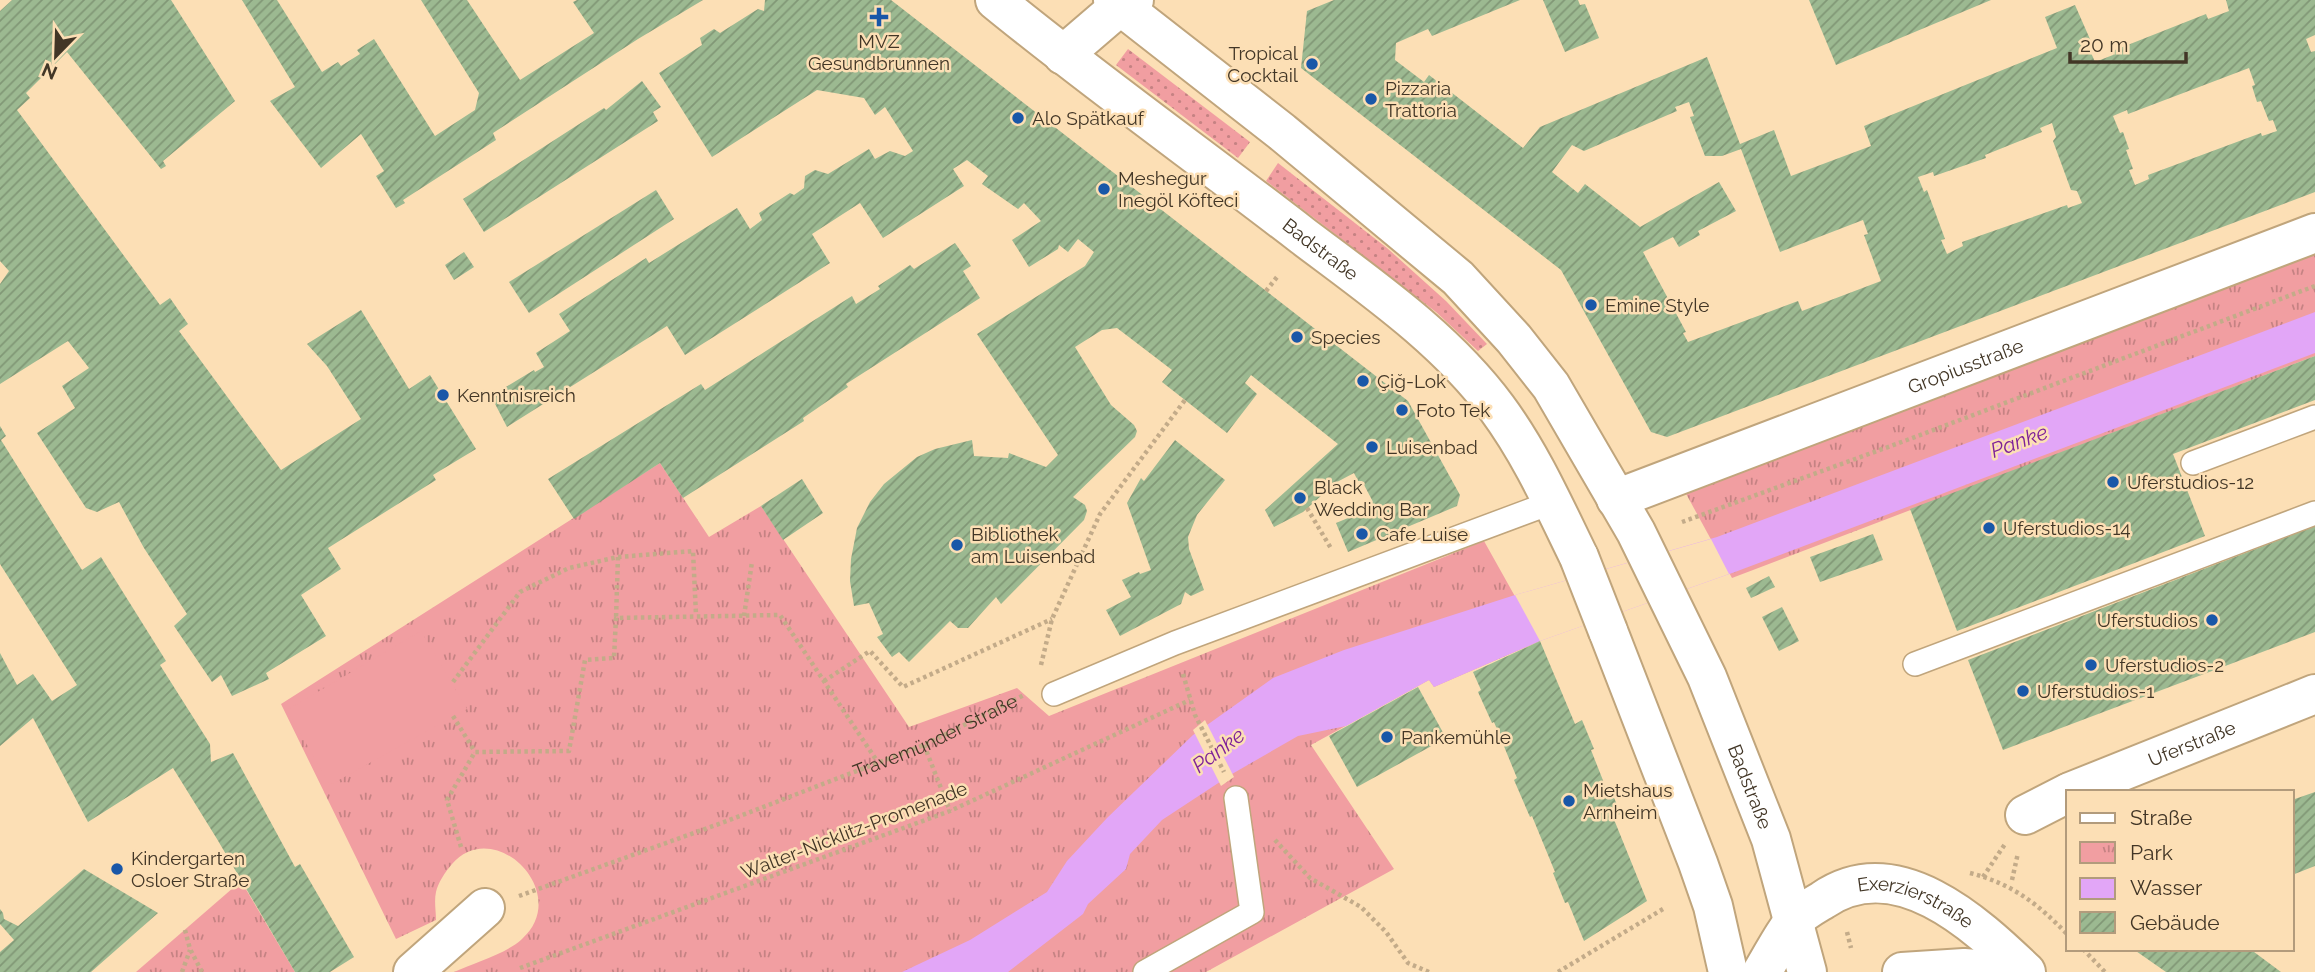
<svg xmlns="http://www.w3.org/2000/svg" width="2315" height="972" font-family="Raleway,sans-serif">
<defs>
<pattern id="grass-dots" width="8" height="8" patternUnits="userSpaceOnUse" patternTransform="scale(1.75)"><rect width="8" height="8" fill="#f19ea1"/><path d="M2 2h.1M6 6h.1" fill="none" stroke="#c58283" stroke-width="1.8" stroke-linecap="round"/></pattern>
<pattern id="park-tufts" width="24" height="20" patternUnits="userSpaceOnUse" patternTransform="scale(1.75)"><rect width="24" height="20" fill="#f19ea1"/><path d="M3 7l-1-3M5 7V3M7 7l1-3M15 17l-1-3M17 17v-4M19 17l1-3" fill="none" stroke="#c58283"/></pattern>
<pattern id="building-hatch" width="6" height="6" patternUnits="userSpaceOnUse" patternTransform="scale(1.75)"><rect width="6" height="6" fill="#9cb991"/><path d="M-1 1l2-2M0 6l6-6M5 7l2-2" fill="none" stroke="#819776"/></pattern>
</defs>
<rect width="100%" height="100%" fill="#fcdfb5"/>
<g fill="url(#grass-dots)">
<polygon points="1128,49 1250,142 1238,158 1116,65"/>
<polygon points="1278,163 1387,248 1446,301 1487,344 1478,351 1436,312 1266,181"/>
</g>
<g fill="url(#park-tufts)">
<polygon points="2315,252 2315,356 1732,578 1684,490"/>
<path d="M660 463 709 537 761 506 909 727 1017 688 1049 716 1484 541 1540 641 1434 687 1429 680 1311 745 1394 869 1206 972H454C473 963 506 954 522 939 573 893 494 815 452 864 445 872 438 883 436 892 434 901 436 911 436 920L396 939 281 704Z"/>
<polygon points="241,881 295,972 136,972"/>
</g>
<polygon fill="#f19ea1" points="421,631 467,709 330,785 287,710"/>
<polygon fill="#e2a6f7" points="2315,312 2315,353 1735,572 1540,641 1434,687 1429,680 1346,726 1298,736 1232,774 1162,820 1130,854 1126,869 1088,904 1083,914 1008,972 902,972 970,940 1047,892 1067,861 1107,818 1193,735 1273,678 1344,650 1515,595 1717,537"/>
<g fill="#fcdfb5">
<polygon points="1711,539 1729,574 1540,641 1515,595"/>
<polygon points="1205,720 1234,777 1221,786 1193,730"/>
</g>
<g fill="url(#building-hatch)" fill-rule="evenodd">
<polygon points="12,0 171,0 235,101 163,161 166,166 161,169 67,52 26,93 30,98 17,110 160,305 170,298 188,324 179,331 281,470 361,419 327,366 307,344 361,310 409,389 430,375 476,449 433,475 436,480 328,548 341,569 301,595 326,636 266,673 269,679 232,696 221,675 212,682 174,626 187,614 144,548 119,502 97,512 86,508 37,433 75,408 62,386 89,368 68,341 0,384 0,284 9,271 0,261 0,11"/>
<polygon points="242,0 277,0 322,72 338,62 341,66 360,54 357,50 374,39 435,136 475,110 479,93 421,0 467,0 520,80 594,33 573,2 577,0 703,0 638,39 493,133 496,140 403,200 405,203 396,208 376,176 384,171 361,134 321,168 270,101 295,87"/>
<polygon points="765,0 891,0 1408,401 1460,495 1457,506 1348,552 1336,523 1353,516 1354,518 1371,508 1372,500 1362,481 1358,481 1354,473 1320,491 1322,495 1303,512 1274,527 1265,510 1338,444 1251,375 1245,383 1257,394 1227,433 1162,382 1172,370 1117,328 1102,330 1075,347 1111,405 1134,425 1137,431 1135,437 1073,497 1085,505 1087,511 1084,520 1001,604 996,597 968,628 958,628 950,621 909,662 899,652 892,657 877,637 883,634 869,603 854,606 850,581 851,559 857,528 870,502 884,484 917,457 935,449 972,440 974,456 1008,458 1009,453 1046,467 1058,455 977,334 1085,266 1094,252 1078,239 1068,252 1059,245 1058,249 1029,267 1012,240 1041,221 1024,203 1018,209 982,184 988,176 967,160 953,169 964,186 883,238 860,203 812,234 830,263 685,355 667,326 507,427 491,396 534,370 535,372 544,367 536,353 570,331 559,314 646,258 649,263 737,208 750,229 762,220 759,213 790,193 794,195 804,188 805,176 815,170 828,174 869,149 875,159 890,151 905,156 913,151 885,107 875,115 864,98 817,90 712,157 659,73 702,45 700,38 714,29 720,33 758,9 764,11"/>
<path d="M1334 0H1520L1432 36 1428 29 1396 43 1395 60 1424 82 1429 75 1523 148 1540 127 1707 57 1740 144 1774 130 1791 176 1871 146 1864 126 2057 48 2045 17 2075 5 2093 46 2089 48 2095 62 2113 55 2115 50 2206 14 2208 19 2229 11 2226 0H2315V35L2306 39 2311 52 2315 51V192L1667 437 1651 432 1561 270 1301 68 1307 11ZM2249 68 2255 85 2252 86 2257 102 2261 101 2269 121 2273 120 2277 131 2262 136 2261 133 2148 175 2149 179 2135 185 2129 170 2133 169 2126 150 2129 149 2123 132 2120 133 2113 116 2127 110 2128 114ZM1689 102 1694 116 1690 117 1705 156H1722L1741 149 1780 252 1863 220 1868 234 1864 235 1881 281 1802 311 1798 301 1688 342 1683 333 1686 332 1643 252 1673 237 1679 247 1700 235 1698 231 1736 211 1719 182 1640 227 1585 184 1578 193 1552 172 1572 145 1584 151 1677 111 1675 107ZM2052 123 2056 137 2053 141 2071 190 2077 191 2082 203 2068 208 2067 205 1962 242 1963 246 1947 254 1941 240 1945 239 1927 190 1924 192 1918 177 1933 172 1934 176 1986 158 1985 155 2042 132 2040 128Z"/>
<polygon points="1543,0 1578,0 1580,5 1585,4 1599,38 1565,52"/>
<polygon points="1809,0 1991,0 1836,65"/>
<polygon points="642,81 661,107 653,112 658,121 484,232 463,199 604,108 606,110"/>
<polygon points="656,190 674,219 529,313 509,282"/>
<polygon points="955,243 971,266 963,271 980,298 846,384 848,387 803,418 804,421 683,498 660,463 574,519 548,479 701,384 705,390 852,296 856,304 880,289 878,286 910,265 914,269"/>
<polygon points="464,252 474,267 454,280 445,265"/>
<polygon points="2315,356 2315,400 2173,454 2205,536 1957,631 1910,509"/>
<polygon points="0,426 6,436 1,440 82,570 101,557 166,661 160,665 210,744 211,762 233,753 295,867 300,864 354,957 330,972 295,972 217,839 173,768 88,822 33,718 0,746 0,653 17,685 33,674 52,701 77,685 0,564"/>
<polygon points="1175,440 1225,480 1197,515 1188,537 1189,549 1204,590 1191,596 1185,592 1181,604 1120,636 1106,610 1131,597 1122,580 1139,572 1140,574 1151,570 1127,503 1141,478 1144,481"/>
<polygon points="802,479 823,513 783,540 761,506"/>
<polygon points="2315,526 2315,632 2003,750 1968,660"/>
<polygon points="1873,534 1883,560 1820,582 1810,557"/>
<polygon points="1769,576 1775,587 1751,598 1746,588"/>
<polygon points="1782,607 1799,641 1779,651 1762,617"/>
<polygon points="1540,641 1575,724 1582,720 1594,749 1591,750 1606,788 1609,786 1621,814 1613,817 1647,901 1584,941 1568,902 1565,903 1553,873 1555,872 1532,816 1530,817 1514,780 1517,778 1494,722 1492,723 1478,692 1481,690 1473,672"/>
<polygon points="1418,687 1446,738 1357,787 1329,736"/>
<polygon points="2315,792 2315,866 2292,875 2292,800"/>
<polygon points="84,869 158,913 91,972 0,972 0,952 14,940 0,924 0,909 3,913 4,919 18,926"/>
<polygon points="2133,949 2250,949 2281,972 2166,972"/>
</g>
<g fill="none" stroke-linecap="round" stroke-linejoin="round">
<g stroke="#c0a57c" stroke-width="26">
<g id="lane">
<polyline points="2193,463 2315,417"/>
<polyline points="1915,664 2315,513"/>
<polyline points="1054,694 1175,643 1553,502"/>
<polyline points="1145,972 1252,912 1236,798"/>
</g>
</g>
<g stroke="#c0a57c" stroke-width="42">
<g id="street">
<polyline points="1063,55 1120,6 1134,0"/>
<path id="s2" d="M1616 499 2315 233"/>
<path id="s3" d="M2070 792 2315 694"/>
<polyline points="2025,815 2068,793"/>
<polyline points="413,972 485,908"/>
</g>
</g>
<g stroke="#c0a57c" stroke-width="42">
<g id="secondary">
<path id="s4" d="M995 0C1095 82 1201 157 1303 236 1372 288 1446 339 1497 408 1531 454 1554 506 1579 557"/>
<path id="s5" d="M1113 0 1282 132 1458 278 1514 339 1551 386 1636 532 1707 677 1771 839 1807 972"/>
<polyline points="1608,631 1698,863 1713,906 1728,972"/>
<path id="s6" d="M1762 972C1772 956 1781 937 1793 922 1800 913 1813 906 1823 900 1896 850 1975 923 2026 972"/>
<polyline points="1902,972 1964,968 2011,972"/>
</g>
</g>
<g stroke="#c3ab89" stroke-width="4.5" stroke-dasharray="3.5 3.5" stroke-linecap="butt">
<polyline points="1266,291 1277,277"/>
<polyline points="1307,508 1332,550"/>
<polyline points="1682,522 1899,443 2315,286"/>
<polyline points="618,557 693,551 696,615"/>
<polyline points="744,616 752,562"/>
<polyline points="1041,665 1052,619 1100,514 1185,400"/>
<polyline points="1183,674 1195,715 1224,772"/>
<polyline points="824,681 870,651 903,687 1052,619"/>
<polyline points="453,682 520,592 569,568 618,557 616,618"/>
<polyline points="453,716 475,752"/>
<polyline points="924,745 950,811"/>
<polyline points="1275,840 1310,878 1361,907 1386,932 1408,963 1429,972"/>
<polyline points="461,847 447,800 475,752 569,751 585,660 614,658 616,618 780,615 877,761"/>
<path d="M1970 873C2013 884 2038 904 2068 935"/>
<polyline points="1983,877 2005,844"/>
<polyline points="2012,880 2018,853"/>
<path id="s1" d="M519 896 727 821 924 745 1024 695"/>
<polyline points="185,930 190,949 202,972"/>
<polyline points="1847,932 1851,948"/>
<polyline points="2083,949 2105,972"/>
<polyline points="520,968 950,811 1190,700"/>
<polyline points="182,972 190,950"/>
<polyline points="1558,972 1663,909"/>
</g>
<use href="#lane" stroke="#fff" stroke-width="23"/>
<use href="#street" stroke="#fff" stroke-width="38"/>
<use href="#secondary" stroke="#fff" stroke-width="38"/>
<g stroke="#c0a57c" stroke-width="42" stroke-linecap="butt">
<polyline id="secondary-bridge" points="1579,557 1608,631"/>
</g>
<use href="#secondary-bridge" stroke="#fff" stroke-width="38"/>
</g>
<g fill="#1957a8" stroke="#fcdfb5" stroke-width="2.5">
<path d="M875.5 6.5h7v7h7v7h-7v7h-7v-7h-7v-7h7z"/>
<circle cx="1312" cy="64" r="7"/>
<circle cx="1371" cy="99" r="7"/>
<circle cx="1018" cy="118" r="7"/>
<circle cx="1104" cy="189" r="7"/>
<circle cx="1591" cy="305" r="7"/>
<circle cx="1297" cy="337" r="7"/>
<circle cx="1363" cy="381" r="7"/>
<circle cx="443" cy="395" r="7"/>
<circle cx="1402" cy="410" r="7"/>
<circle cx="1372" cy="447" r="7"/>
<circle cx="2113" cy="482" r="7"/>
<circle cx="1300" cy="498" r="7"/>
<circle cx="1989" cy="528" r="7"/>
<circle cx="1362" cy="534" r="7"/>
<circle cx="957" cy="545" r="7"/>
<circle cx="2212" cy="620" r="7"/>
<circle cx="2091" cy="665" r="7"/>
<circle cx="2023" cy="691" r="7"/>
<circle cx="1387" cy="737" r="7"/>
<circle cx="1569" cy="801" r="7"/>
<circle cx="117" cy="869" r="7"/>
</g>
<g text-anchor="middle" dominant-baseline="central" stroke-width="5" stroke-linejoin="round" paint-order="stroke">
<g font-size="19" fill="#423626" stroke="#fcdfb5" text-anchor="start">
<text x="879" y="41" text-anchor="middle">MVZ<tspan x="879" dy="22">Gesundbrunnen</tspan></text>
<text x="1298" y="53" text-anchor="end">Tropical<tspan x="1298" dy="22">Cocktail</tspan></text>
<text x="1385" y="88">Pizzaria<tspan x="1385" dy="22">Trattoria</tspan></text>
<text x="1032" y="118">Alo Spätkauf</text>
<text x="1118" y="178">Meshegur<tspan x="1118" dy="22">Inegöl Köfteci</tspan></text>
<text x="1605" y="305">Emine Style</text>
<text x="1311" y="337">Species</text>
<text x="1377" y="381">Çiğ-Lok</text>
<text x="457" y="395">Kenntnisreich</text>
<text x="1416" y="410">Foto Tek</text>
<text x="1386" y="447">Luisenbad</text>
<text x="2127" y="482">Uferstudios-12</text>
<text x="1314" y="487">Black<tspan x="1314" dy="22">Wedding Bar</tspan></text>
<text x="2003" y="528">Uferstudios-14</text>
<text x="971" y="534">Bibliothek<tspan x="971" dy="22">am Luisenbad</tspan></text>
<text x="1376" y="534">Cafe Luise</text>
<text x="2198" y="620" text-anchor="end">Uferstudios</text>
<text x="2105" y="665">Uferstudios-2</text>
<text x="2037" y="691">Uferstudios-1</text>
<text x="1401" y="737">Pankemühle</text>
<text x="1583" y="790">Mietshaus<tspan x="1583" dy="22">Arnheim</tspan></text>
<text x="131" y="858">Kindergarten<tspan x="131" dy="22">Osloer Straße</tspan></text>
</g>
<g font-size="19" fill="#423626" stroke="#fcdfb5">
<text stroke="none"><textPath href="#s4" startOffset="410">Badstraße</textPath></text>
<text stroke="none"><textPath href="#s2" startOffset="374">Gropiusstraße</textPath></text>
<text stroke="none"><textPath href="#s1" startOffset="446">Travemünder Straße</textPath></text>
<text stroke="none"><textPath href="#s3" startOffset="131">Uferstraße</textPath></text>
<text stroke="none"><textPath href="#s5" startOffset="1034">Badstraße</textPath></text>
<text transform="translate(854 830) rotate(-21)">Walter-Nicklitz-Promenade</text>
<text stroke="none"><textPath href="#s6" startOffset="196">Exerzierstraße</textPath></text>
</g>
<g font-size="21" font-style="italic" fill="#7e2199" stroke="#fcdfb5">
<text transform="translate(2019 441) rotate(-20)">Panke</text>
<text transform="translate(1218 750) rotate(-37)">Panke</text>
</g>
</g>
<rect x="2066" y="790" width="228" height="161" fill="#fcdfb5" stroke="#b29b7c" stroke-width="2"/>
<rect x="2080" y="813" width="35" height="10" fill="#ffffff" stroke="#b29b7c" stroke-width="2"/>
<text x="2130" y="825" font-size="21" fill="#423626">Straße</text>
<rect x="2080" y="842" width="35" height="21" fill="url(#park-tufts)" stroke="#b29b7c" stroke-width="2"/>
<text x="2130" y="860" font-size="21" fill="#423626">Park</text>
<rect x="2080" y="878" width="35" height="21" fill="#e2a6f7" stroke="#b29b7c" stroke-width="2"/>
<text x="2130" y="895" font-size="21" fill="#423626">Wasser</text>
<rect x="2080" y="912" width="35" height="21" fill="url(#building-hatch)" stroke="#b29b7c" stroke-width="2"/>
<text x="2130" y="930" font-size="21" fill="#423626">Gebäude</text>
<g transform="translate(56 56) rotate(203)" stroke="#fcdfb5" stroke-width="5" paint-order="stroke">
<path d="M0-5L12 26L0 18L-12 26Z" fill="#423626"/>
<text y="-10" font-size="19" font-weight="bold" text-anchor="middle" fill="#423626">N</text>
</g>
<path d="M2070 52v10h116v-10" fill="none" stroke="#423626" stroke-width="3.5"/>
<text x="2080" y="52" font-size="21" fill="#423626" stroke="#fcdfb5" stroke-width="5" paint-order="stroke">20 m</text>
</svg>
